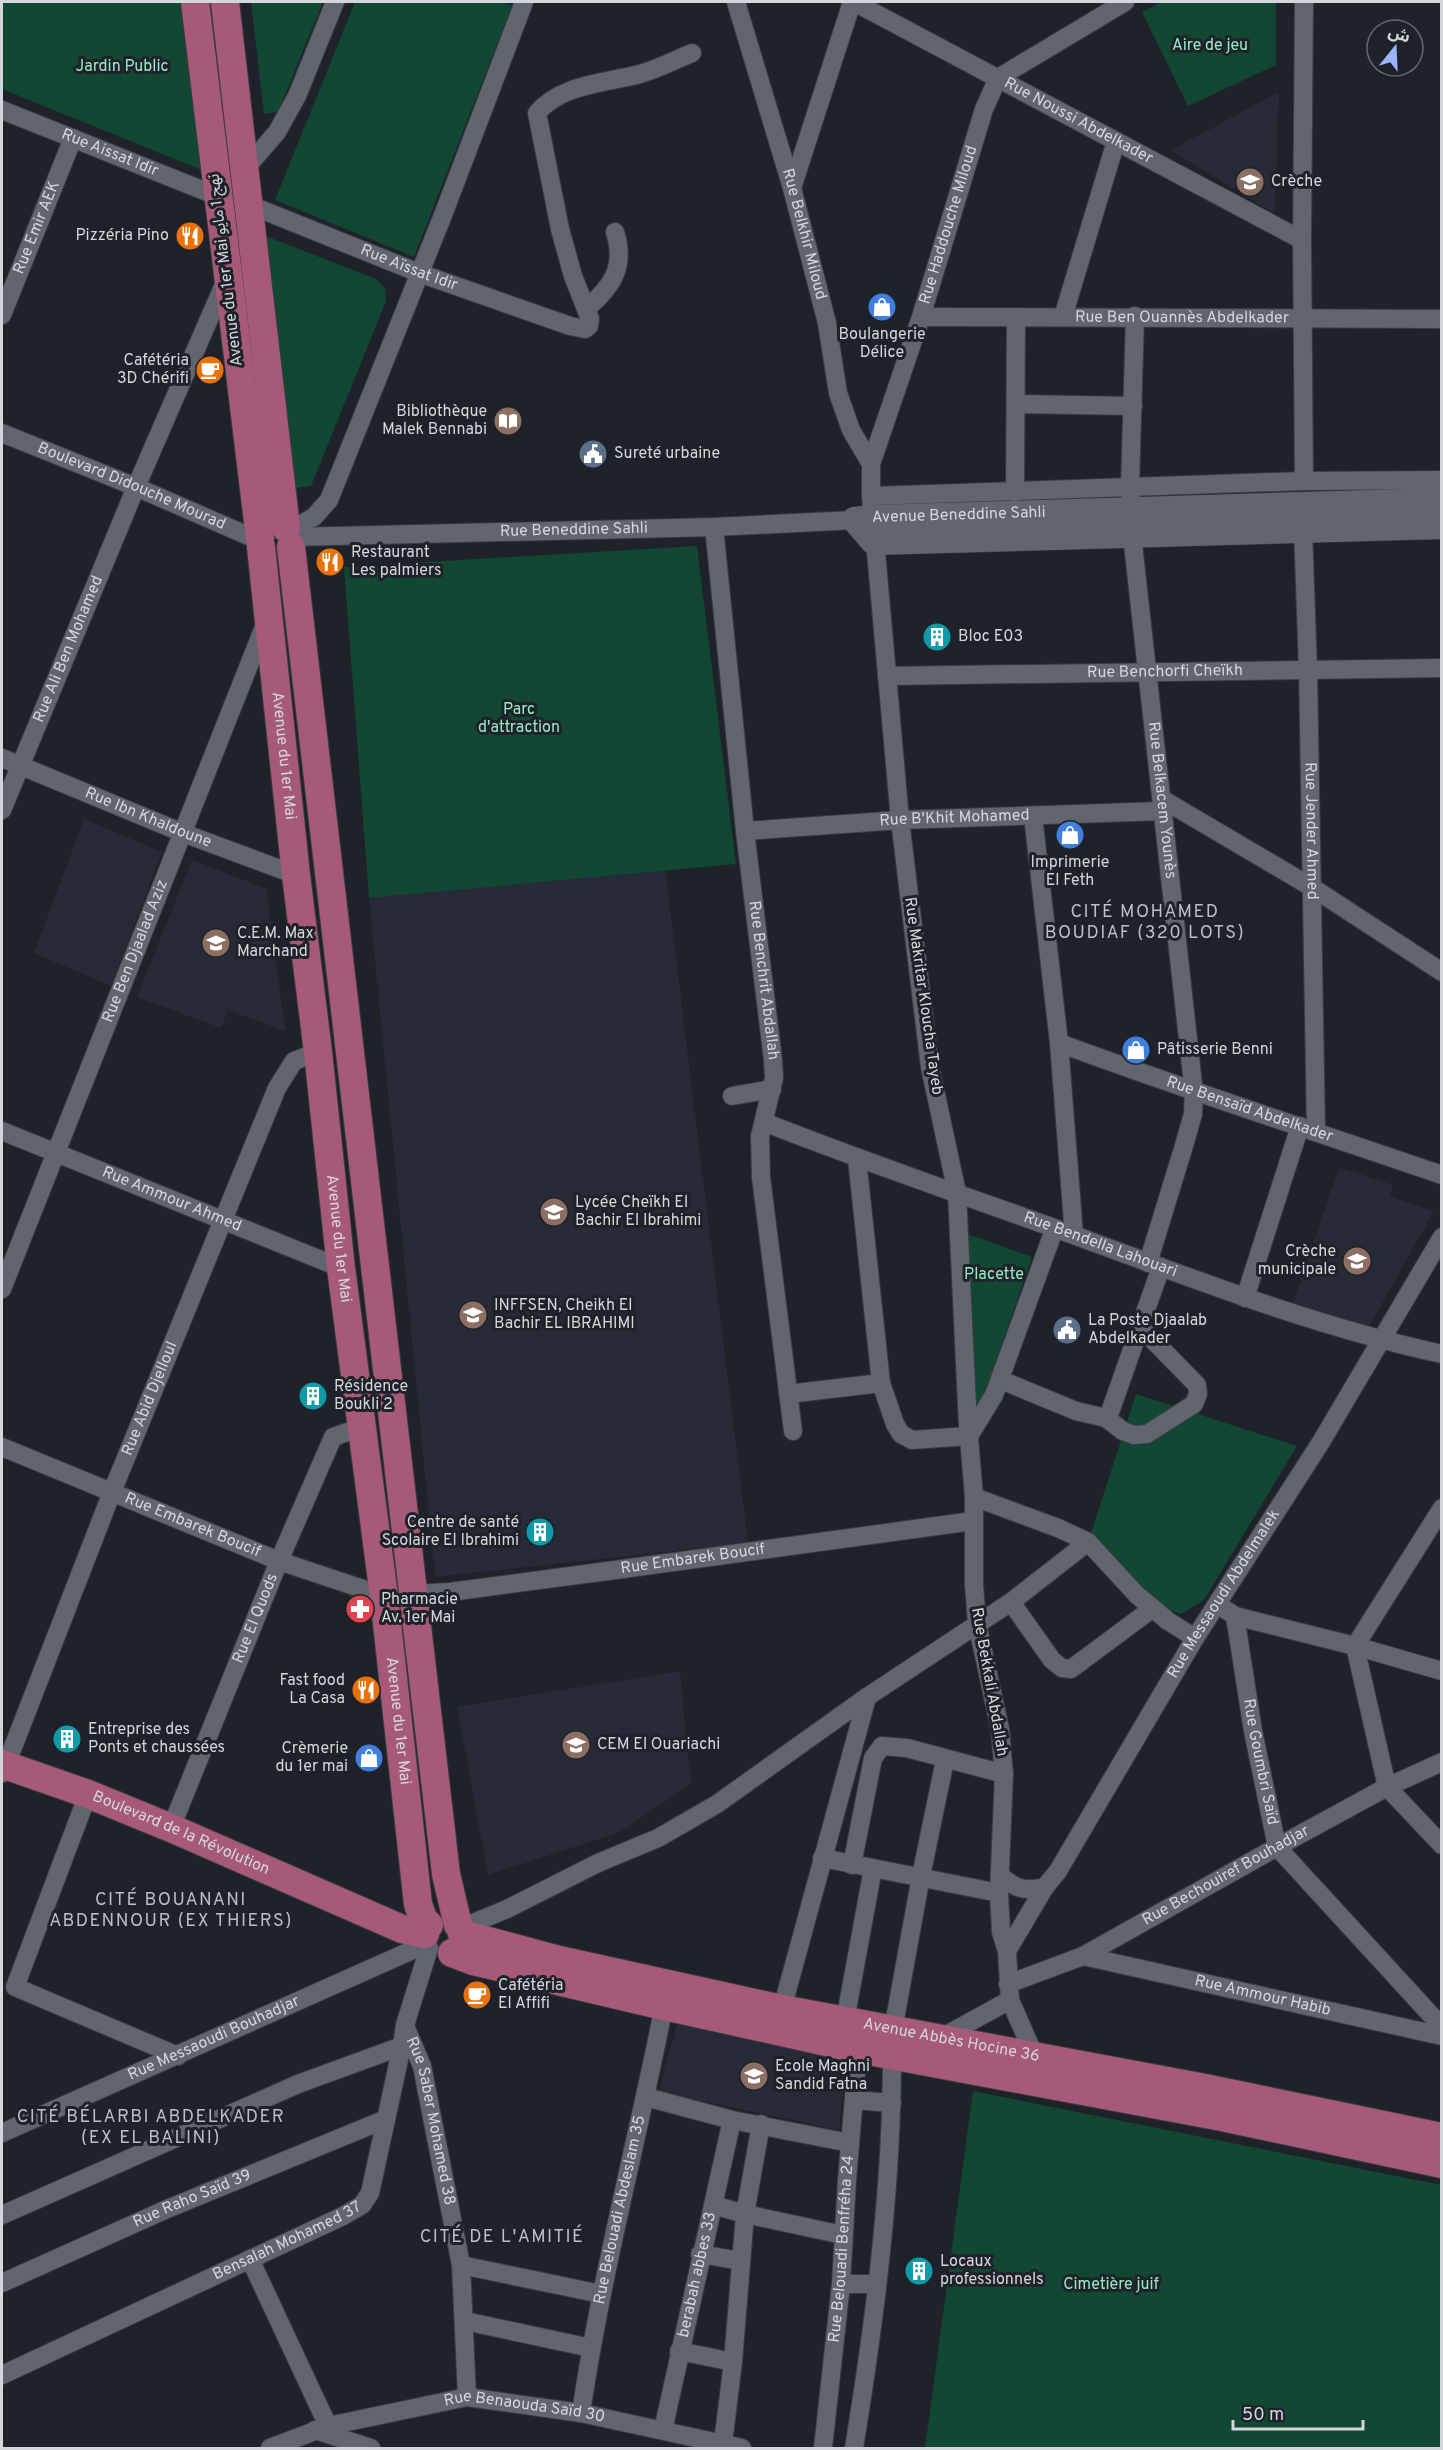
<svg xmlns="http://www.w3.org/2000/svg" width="1443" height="2450" font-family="Overpass,'Noto Sans Arabic',sans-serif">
<rect width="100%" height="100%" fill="#1f2229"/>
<g fill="#262b37">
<polygon points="1279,92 1275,214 1171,150"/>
<polygon points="84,819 162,852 111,986 34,953"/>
<polygon points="192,860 267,889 285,1031 228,1010 221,1028 137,997"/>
<polygon points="665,869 748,1543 435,1577 369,898"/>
<polygon points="1339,1167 1393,1185 1390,1196 1434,1211 1365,1334 1291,1310"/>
<polygon points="680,1671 691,1784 620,1832 488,1875 457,1707"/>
<polygon points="677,2023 847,2060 839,2130 659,2092"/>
</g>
<g fill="#124734">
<polygon points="2,2 182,2 204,171 2,89"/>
<polygon points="251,2 323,2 278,112 264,114"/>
<polygon points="355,2 502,2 512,6 414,257 275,200"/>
<polygon points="1161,2 1276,2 1276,65 1188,106 1142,12"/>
<polygon points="268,237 376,279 385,288 386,301 311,486 296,488 285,482 260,246"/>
<polygon points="697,546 736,864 369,898 344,567"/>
<polygon points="962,1232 1032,1257 990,1379 976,1414"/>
<polygon points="1136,1394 1297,1446 1204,1600 1181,1614 1156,1605 1091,1533"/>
<polygon points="973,2091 1441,2185 1441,2448 925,2448"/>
</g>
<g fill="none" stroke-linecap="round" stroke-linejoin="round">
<g stroke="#393c42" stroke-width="20">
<g id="street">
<path id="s1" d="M736 2 792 188 827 323 838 393 851 430 871 464"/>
<path id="s2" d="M854 2 1302 240"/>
<path id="s3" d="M2 110 217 196"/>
<polyline points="246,168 277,132 297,96 335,2"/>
<polyline points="792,188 852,2"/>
<path id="s4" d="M250 205 419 273 570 326 585 329 589 326 590 319 573 276 560 229 537 113C561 84 606 83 640 74 658 69 675 60 692 53"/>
<path d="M586 309C612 287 626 267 615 232"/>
<path id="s5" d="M2 315 73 138"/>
<path id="s6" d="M1135 316 1130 487 1132 535 1194 1093 1193 1114 1183 1149 1148 1263"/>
<path id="s7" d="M921 317 1442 319"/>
<polyline points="1063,317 1116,141"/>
<polyline points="1016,404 1133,406"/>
<path id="s8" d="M2 433 136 487 260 541"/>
<polyline points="1304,481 1302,240 1304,2"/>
<polyline points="1015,492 1016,317"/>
<polyline points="871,496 1304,481 1442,480"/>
<path id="s9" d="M714 527 745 831 773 1060 774 1078 760 1136 761 1177 793 1431"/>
<path id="s10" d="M1303 529 1308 669 1316 1132"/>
<polyline points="289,531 314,517 329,500 443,215 524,2"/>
<path id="s11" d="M292 537 714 527 855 520"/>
<path id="s12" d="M887 676 1442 668"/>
<path id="s13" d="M2 758 183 833 296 875"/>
<polyline points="1162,799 1313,888 1442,972"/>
<path id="s14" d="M2 810 136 487 226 280"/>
<polyline points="1033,816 1059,1043 1074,1235"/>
<path id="s15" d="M745 831 900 820 1163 811"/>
<path id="s16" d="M1059 1043C1186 1090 1314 1131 1442 1175"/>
<polyline points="732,1096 772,1089"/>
<path id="s17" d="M764 1122C868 1163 974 1199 1079 1237 1199 1281 1317 1327 1442 1354"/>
<path id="s18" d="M2 1131 341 1268"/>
<polyline points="857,1159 881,1383 895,1424 901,1434 912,1440 969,1436 994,1395 1054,1230"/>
<path id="s19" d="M2 1289 266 622"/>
<polyline points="1245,1298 1300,1126"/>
<polyline points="1001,1380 1076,1411 1106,1418 1109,1415 1161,1267"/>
<polyline points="788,1394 881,1383"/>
<polyline points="1106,1418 1123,1431 1134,1435 1147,1434 1194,1404 1198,1394 1197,1385 1140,1327"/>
<path id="s20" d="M2 1447 279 1561 384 1596"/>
<polyline points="974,1497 1058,1528 1088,1542 1137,1595 1168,1621 1195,1638"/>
<polyline points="1442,1508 1355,1646 1387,1787 1442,1845"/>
<path id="s21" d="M413 1594 450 1592 615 1570 973 1521"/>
<polyline points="1011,1602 1052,1660 1062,1668 1071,1669 1153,1608"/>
<polyline points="1226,1610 1235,1616 1355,1646 1442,1671"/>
<path id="s22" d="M1235 1616 1253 1731 1277 1847 1442 2027"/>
<path id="s23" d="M3 1773 112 1492 277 1088 294 1061 318 1052"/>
<polyline points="88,1794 15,1987 178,2056"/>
<path id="s24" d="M171 1828 279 1561 333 1437 362 1427"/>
<polyline points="822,1858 999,1893"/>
<polyline points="852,1865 873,1758 882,1746 907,1748 1004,1774"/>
<path d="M1000 1875C1015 1889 1025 1892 1045 1887"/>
<polyline points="461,1928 507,1909 598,1863 658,1838 717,1804 867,1697 1011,1602 1088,1542"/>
<path id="s25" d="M1007 1951 1045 1887 1058 1871 1195 1638 1321 1442 1442 1237"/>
<path id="s26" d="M1083 1956 1442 2036"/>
<path id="s27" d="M1008 1984 1083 1956 1277 1847 1387 1787 1442 1762"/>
<polyline points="782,2009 867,1697"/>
<polyline points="845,2021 873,1868"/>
<path id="s28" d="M405 2026 422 2066 461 2265 467 2397"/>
<polyline points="893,2030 921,1876 945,1760"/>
<polyline points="941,2038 1010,2000"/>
<path id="s29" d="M1035 2057 1010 2000 1007 1951 1001 1932 999 1893 1004 1774 1000 1729 977 1623 974 1585V1497L968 1426 957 1193 930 1067 900 820 871 496V464L921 317 984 109 998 78 1125 2"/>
<polyline points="646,2097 732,2120 850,2143"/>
<polyline points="854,2100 892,2103"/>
<path id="s30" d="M2 2133 426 1944"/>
<polyline points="713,2205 745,2214 843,2235"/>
<polyline points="2,2215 298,2084 402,2046"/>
<polyline points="700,2254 741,2261"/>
<polyline points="250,2259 328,2426"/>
<polyline points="461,2265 601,2294"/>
<path id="s31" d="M2 2283 167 2209 386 2119"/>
<polyline points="841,2284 877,2284"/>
<polyline points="465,2321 591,2348"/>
<polyline points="679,2351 733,2362"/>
<path id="s32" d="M2 2375 343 2216 362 2205 370 2193 402 2046 405 2025 429 1948"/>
<path id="s33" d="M581 2413C601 2276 637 2142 664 2006"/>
<polyline points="315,2430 371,2448"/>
<path id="s34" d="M663 2430 732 2120"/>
<polyline points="723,2443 733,2362 745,2214 761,2124"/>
<path id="s35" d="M270 2448 328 2426 467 2397 581 2413 742 2448"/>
<path id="s36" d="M823 2448 841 2284 847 2180 858 2049"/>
<path d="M854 2448C875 2319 892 2187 892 2056"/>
</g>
</g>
<g stroke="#393c42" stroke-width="27">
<g id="secondary">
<polyline points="855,520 874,542 1442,526"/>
<path id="s37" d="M855 520 872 518 1442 501"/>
</g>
</g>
<g stroke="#393c42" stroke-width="30">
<g id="primary">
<polyline points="195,2 260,538"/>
<polyline points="225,2 286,528"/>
<path id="s38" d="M261 547 296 875 318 1052 341 1268 384 1596 418 1904 423 1919 429 1925"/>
<polyline points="291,547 446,1874 458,1925"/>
<path id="s39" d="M2 1764 88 1794 171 1828 402 1929 425 1934"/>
<path id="s40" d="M462 1934 559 1960 782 2009 1205 2088 1442 2137"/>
<polyline points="452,1953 473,1961 664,2006 858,2049 1222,2117 1442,2164"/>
</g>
</g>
<use href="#street" stroke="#61656d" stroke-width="18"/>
<use href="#secondary" stroke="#61656d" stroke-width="26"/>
<use href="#primary" stroke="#a75978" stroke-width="28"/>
</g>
<defs>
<g id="school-disc" transform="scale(1.5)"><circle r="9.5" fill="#8d6e63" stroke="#1f2229"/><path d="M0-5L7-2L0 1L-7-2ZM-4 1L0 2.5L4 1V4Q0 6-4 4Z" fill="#fff"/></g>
<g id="restaurant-disc" transform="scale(1.5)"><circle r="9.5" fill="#e8710a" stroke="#1f2229"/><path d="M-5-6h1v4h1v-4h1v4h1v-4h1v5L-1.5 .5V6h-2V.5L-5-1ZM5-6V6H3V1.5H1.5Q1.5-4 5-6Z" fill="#fff"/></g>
<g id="shop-disc" transform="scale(1.5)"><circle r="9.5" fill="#3f7fe0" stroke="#1f2229"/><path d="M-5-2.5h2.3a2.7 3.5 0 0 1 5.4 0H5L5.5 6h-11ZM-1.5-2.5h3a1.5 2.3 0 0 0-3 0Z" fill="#fff"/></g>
<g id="cafe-disc" transform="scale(1.5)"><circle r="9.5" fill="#e8710a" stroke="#1f2229"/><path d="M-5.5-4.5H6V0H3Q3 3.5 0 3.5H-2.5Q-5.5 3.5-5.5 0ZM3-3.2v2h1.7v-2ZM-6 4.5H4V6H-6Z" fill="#fff"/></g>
<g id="library-disc" transform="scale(1.5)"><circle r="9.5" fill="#8d6e63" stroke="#1f2229"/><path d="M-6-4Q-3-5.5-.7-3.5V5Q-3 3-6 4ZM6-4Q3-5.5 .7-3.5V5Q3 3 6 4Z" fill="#fff"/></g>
<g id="civic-disc" transform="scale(1.5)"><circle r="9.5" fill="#5c6f8a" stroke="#1f2229"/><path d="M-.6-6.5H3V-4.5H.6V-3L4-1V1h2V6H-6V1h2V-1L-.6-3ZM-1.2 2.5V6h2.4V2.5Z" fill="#fff"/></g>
<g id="building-disc" transform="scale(1.5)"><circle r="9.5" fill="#0f9aa8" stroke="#1f2229"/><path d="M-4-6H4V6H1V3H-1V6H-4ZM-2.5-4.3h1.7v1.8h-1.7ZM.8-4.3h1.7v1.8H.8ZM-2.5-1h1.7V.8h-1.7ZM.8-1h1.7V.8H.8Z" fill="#fff"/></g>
<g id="university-disc" transform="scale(1.5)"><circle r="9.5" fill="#8d6e63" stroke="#1f2229"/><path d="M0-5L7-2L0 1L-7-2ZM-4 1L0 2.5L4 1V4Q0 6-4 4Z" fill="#fff"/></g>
<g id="pharmacy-disc" transform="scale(1.5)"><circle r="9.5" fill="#e0444e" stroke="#1f2229"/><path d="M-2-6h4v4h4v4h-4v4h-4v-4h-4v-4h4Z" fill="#fff"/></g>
</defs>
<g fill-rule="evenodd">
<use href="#school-disc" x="1250" y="182"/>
<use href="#restaurant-disc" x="190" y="236"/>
<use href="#shop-disc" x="882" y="307"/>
<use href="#cafe-disc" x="210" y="370"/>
<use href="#library-disc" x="508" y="421"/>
<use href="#civic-disc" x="593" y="454"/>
<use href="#restaurant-disc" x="330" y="562"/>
<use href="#building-disc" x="937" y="637"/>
<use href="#shop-disc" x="1070" y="835"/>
<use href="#school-disc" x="216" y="943"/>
<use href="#shop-disc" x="1136" y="1050"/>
<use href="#school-disc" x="554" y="1212"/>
<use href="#school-disc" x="1357" y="1261"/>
<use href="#university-disc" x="473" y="1315"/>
<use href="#civic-disc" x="1067" y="1330"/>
<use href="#building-disc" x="313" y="1396"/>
<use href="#building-disc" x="540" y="1532"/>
<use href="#pharmacy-disc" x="360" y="1609"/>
<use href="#restaurant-disc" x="366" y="1690"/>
<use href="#building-disc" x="67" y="1739"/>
<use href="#school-disc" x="576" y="1745"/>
<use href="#shop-disc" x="369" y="1758"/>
<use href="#cafe-disc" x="477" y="1995"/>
<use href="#school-disc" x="754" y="2076"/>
<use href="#building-disc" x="919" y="2271"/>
</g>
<g text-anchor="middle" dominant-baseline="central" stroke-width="6" stroke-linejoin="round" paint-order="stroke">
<g font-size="16" fill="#94ebc5" stroke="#1f2229">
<text x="1210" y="46">Aire de jeu</text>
<text x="122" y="67">Jardin Public</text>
<text x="519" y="710">Parc<tspan x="519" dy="18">d'attraction</tspan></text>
<text x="994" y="1275">Placette</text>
<text x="1111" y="2285">Cimetière juif</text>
</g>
<g font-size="16" fill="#d3d6db" stroke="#1f2229">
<text stroke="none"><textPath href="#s2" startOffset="254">Rue Noussi Abdelkader</textPath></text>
<text stroke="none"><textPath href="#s3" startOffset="116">Rue Aissat Idir</textPath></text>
<text stroke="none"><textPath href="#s29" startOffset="1860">Rue Haddouche Miloud</textPath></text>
<text stroke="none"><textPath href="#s5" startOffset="94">Rue Emir AEK</textPath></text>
<text stroke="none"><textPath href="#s1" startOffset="242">Rue Belkhir Miloud</textPath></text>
<text stroke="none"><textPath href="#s4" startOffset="171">Rue Aïssat Idir</textPath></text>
<text transform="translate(226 270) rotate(-97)">Avenue du 1er Mai نهج 1 مايو</text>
<text stroke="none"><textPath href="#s7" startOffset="261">Rue Ben Ouannès Abdelkader</textPath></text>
<text stroke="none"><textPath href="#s8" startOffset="140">Boulevard Didouche Mourad</textPath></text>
<text stroke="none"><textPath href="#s37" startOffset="104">Avenue Beneddine Sahli</textPath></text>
<text stroke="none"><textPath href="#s11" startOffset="282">Rue Beneddine Sahli</textPath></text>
<text stroke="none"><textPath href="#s14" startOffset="174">Rue Ali Ben Mohamed</textPath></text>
<text stroke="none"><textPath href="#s12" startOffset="278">Rue Benchorfi Cheïkh</textPath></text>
<text stroke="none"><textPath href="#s38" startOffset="210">Avenue du 1er Mai</textPath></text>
<text stroke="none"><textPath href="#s6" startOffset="486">Rue Belkacem Younès</textPath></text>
<text stroke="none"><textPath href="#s13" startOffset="158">Rue Ibn Khaldoune</textPath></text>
<text stroke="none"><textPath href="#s15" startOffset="210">Rue B'Khit Mohamed</textPath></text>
<text stroke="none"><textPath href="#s10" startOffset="302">Rue Jender Ahmed</textPath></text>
<text stroke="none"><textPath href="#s19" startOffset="363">Rue Ben Djaalad Aziz</textPath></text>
<text stroke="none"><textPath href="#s9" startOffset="456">Rue Benchrit Abdallah</textPath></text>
<text transform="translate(923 996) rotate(82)">Rue Makritar Kloucha Tayeb</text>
<text stroke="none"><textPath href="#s16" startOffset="202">Rue Bensaïd Abdelkader</textPath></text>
<text stroke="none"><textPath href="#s18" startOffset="183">Rue Ammour Ahmed</textPath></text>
<text stroke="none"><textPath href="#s38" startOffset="696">Avenue du 1er Mai</textPath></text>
<text stroke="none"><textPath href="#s17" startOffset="358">Rue Bendella Lahouari</textPath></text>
<text stroke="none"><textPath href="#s23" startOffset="402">Rue Abid Djelloul</textPath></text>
<text stroke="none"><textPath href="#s20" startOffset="206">Rue Embarek Boucif</textPath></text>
<text stroke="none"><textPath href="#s21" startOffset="282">Rue Embarek Boucif</textPath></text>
<text stroke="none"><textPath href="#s25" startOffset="418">Rue Messaoudi Abdelmalek</textPath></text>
<text stroke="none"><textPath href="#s24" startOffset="226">Rue El Quods</textPath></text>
<text transform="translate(989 1682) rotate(80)">Rue Bekkali Abdallah</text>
<text stroke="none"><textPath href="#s38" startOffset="1182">Avenue du 1er Mai</textPath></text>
<text stroke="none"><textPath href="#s22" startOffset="148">Rue Goumbri Saïd</textPath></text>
<text stroke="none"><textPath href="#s39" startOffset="192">Boulevard de la Révolution</textPath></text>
<text stroke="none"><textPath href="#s27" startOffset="244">Rue Bechouiref Bouhadjar</textPath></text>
<text stroke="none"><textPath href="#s26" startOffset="184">Rue Ammour Habib</textPath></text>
<text stroke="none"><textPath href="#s30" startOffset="232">Rue Messaoudi Bouhadjar</textPath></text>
<text stroke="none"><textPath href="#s40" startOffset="501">Avenue Abbès Hocine 36</textPath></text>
<text stroke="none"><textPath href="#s28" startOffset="99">Rue Saber Mohamed 38</textPath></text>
<text stroke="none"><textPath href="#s31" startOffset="208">Rue Raho Saïd 39</textPath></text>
<text stroke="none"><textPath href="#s33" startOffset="207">Rue Belouadi Abdeslam 35</textPath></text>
<text stroke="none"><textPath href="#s32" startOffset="315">Bensalah Mohamed 37</textPath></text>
<text stroke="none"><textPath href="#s36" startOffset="200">Rue Belouadi Benfréha 24</textPath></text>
<text stroke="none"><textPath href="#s34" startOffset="159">berabah abbes 33</textPath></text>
<text stroke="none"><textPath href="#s35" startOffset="262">Rue Benaouda Saïd 30</textPath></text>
</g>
<g font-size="16" fill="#d3d6db" stroke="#1f2229" text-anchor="start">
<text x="1271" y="182">Crèche</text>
<text x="169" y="236" text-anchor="end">Pizzéria Pino</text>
<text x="882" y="335" text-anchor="middle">Boulangerie<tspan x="882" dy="18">Délice</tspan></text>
<text x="189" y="361" text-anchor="end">Cafétéria<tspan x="189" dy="18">3D Chérifi</tspan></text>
<text x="487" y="412" text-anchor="end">Bibliothèque<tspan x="487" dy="18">Malek Bennabi</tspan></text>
<text x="614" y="454">Sureté urbaine</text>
<text x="351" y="553">Restaurant<tspan x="351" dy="18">Les palmiers</tspan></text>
<text x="958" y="637">Bloc E03</text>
<text x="1070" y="863" text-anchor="middle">Imprimerie<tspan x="1070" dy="18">El Feth</tspan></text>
<text x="237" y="934">C.E.M. Max<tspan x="237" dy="18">Marchand</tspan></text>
<text x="1157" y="1050">Pâtisserie Benni</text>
<text x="575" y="1203">Lycée Cheïkh El<tspan x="575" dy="18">Bachir El Ibrahimi</tspan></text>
<text x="1336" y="1252" text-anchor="end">Crèche<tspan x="1336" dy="18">municipale</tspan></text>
<text x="494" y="1306">INFFSEN, Cheikh El<tspan x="494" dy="18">Bachir EL IBRAHIMI</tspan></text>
<text x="1088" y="1321">La Poste Djaalab<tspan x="1088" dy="18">Abdelkader</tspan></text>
<text x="334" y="1387">Résidence<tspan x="334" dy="18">Boukli 2</tspan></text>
<text x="519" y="1523" text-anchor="end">Centre de santé<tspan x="519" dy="18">Scolaire El Ibrahimi</tspan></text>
<text x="381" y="1600">Pharmacie<tspan x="381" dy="18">Av. 1er Mai</tspan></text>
<text x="345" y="1681" text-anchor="end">Fast food<tspan x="345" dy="18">La Casa</tspan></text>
<text x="88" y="1730">Entreprise des<tspan x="88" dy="18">Ponts et chaussées</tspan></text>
<text x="597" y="1745">CEM El Ouariachi</text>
<text x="348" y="1749" text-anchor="end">Crèmerie<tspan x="348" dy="18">du 1er mai</tspan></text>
<text x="498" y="1986">Cafétéria<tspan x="498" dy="18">El Affifi</tspan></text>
<text x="775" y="2067">Ecole Maghni<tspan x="775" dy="18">Sandid Fatna</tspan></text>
<text x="940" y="2262">Locaux<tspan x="940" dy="18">professionnels</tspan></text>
</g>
<g font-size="18" letter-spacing="1.5" fill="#babfc8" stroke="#1f2229">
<text x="1145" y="912">CITÉ MOHAMED<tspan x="1145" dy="21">BOUDIAF (320 LOTS)</tspan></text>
<text x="171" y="1900">CITÉ BOUANANI<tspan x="171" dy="21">ABDENNOUR (EX THIERS)</tspan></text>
<text x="151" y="2117">CITÉ BÉLARBI ABDELKADER<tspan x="151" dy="21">(EX EL BALINI)</tspan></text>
<text x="502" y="2237">CITÉ DE L'AMITIÉ</text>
</g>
</g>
<rect width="1443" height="2450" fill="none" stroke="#d3d6db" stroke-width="6"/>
<g transform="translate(1395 48) rotate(18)"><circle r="28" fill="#1f2229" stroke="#676a70" stroke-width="1.5"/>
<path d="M0-4.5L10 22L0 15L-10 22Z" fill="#9cb4fd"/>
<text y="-9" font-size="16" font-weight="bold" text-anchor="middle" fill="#d3d6db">ش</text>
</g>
<path d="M1233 2420v9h130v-9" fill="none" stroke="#d3d6db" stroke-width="3"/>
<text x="1242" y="2420" font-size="18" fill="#d3d6db" stroke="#1f2229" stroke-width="4.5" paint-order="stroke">50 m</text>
</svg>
